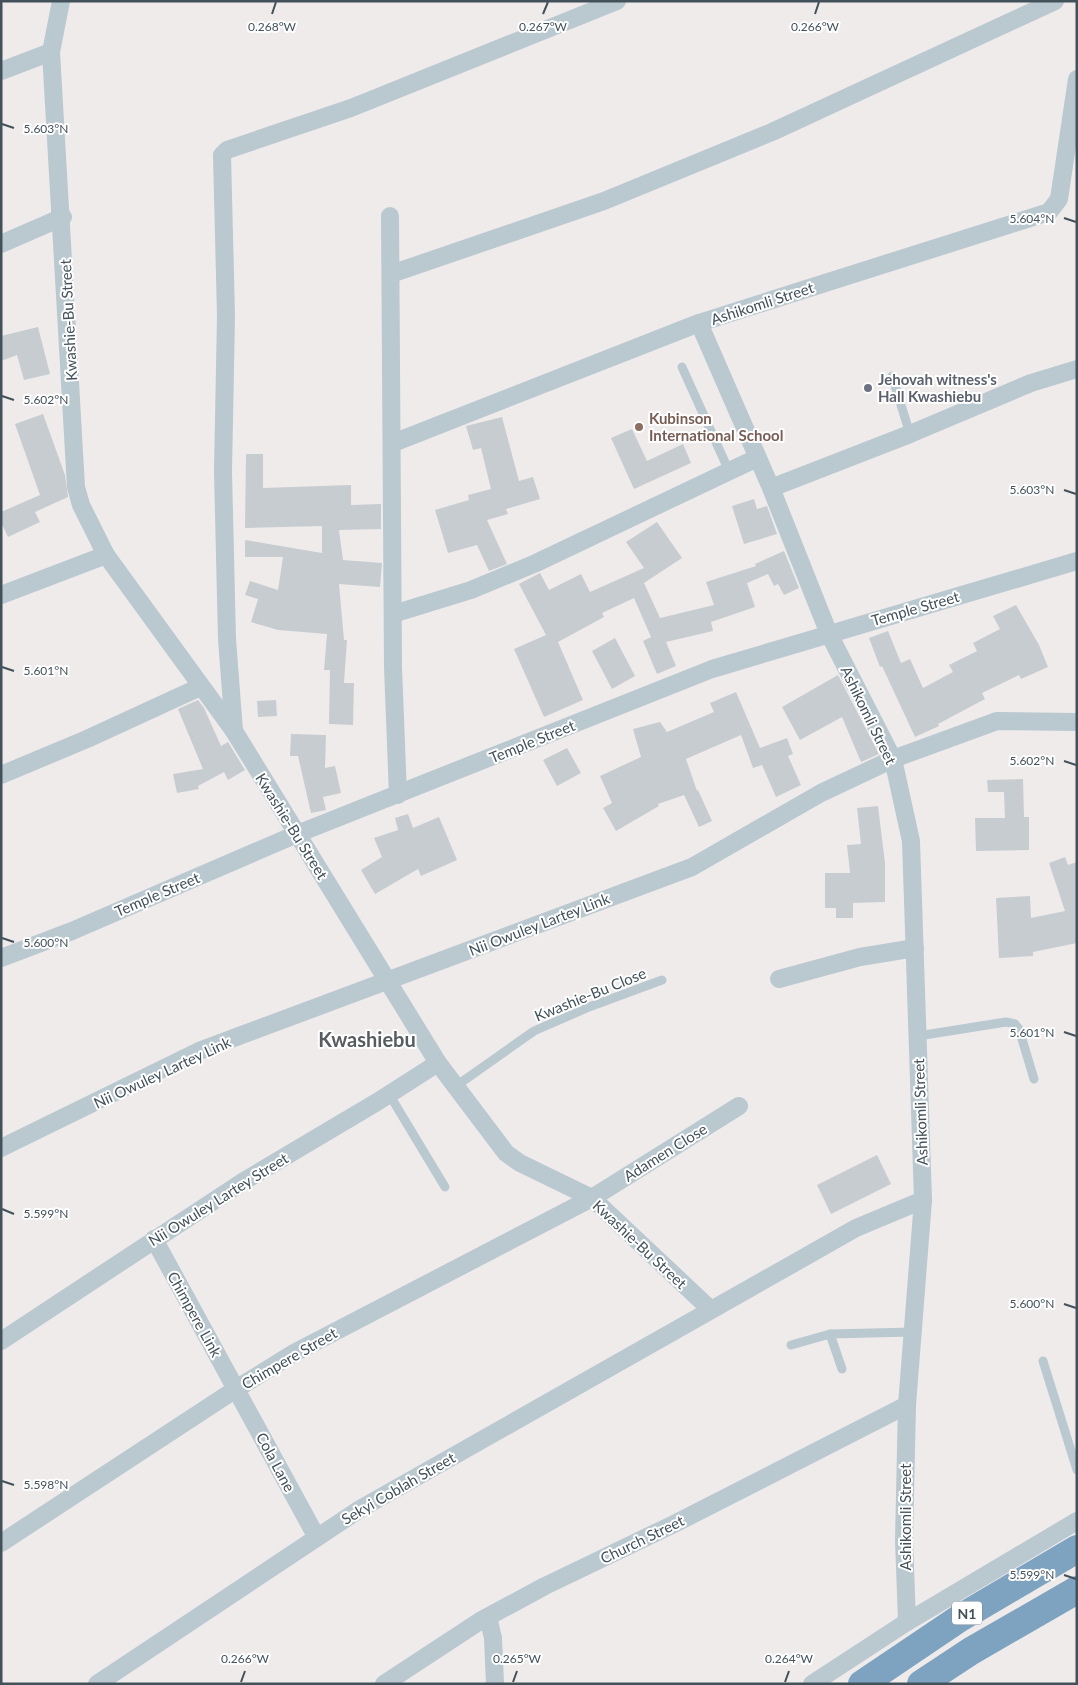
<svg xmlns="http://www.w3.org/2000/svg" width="1078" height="1685" font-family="Lato,sans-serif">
<rect width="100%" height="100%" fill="#efebeb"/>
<g fill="#c7ccd1">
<polygon points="38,327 50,374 24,380 17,355 1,361 1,336"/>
<polygon points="43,414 65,475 68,497 35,512 40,522 8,537 1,522 1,512 40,495 15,424"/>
<polygon points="502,417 519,481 533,477 540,499 506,509 508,514 487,520 507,564 489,571 477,545 448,553 435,510 469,500 468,495 491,489 481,448 473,450 466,426"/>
<polygon points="632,429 647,461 683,444 691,463 634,489 611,438"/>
<polygon points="246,454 263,454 263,488 351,485 351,505 381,504 381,529 339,530 343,560 382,563 380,587 339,584 344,640 347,640 344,683 354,683 353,725 329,724 330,670 324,670 327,634 278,630 251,622 258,599 245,595 250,581 278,590 283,557 245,557 245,540 322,553 322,526 245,528"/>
<polygon points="754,499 757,509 767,506 777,534 744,544 732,506"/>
<polygon points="657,522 682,558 644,583 660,618 714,605 706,582 756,566 755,564 784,551 799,588 784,595 778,584 774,586 768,574 747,583 755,607 711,622 713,631 666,642 676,666 657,674 643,641 651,637 634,598 602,613 604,617 558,642 583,700 544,717 514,649 546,635 519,584 540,573 549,590 581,574 590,592 644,568 626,542"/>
<polygon points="1016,605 1039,645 1048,667 1021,679 1019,675 982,693 985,699 938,724 939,726 915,737 882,666 880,667 869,638 888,631 901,663 910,659 923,688 953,672 949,665 977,651 973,643 1000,629 993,616"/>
<polygon points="615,638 635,676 612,689 592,651"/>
<polygon points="838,675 879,754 861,762 842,717 800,740 782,707"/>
<polygon points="736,692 760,748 787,738 793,754 788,756 801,785 776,797 762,765 753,768 741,735 686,759 697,791 698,790 712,821 699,827 684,795 658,804 659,806 616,831 603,808 612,803 600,776 641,757 633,729 660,722 667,732 714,712 710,703"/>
<polygon points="198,700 204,708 221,746 228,742 245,770 228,780 224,772 198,786 199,789 177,793 173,774 203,769 178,709"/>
<polygon points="276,700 277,716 258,717 257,701"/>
<polygon points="291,734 326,735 325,768 335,766 341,793 323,797 326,810 311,813 298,756 290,756"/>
<polygon points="567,748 581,773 557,786 543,760"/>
<polygon points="1023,779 1024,817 1029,817 1029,850 976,851 975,818 1005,818 1004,792 988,792 987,780"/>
<polygon points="878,806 885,863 885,902 853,903 853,918 836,918 836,908 825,908 825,873 850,873 847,845 861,844 857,808"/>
<polygon points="408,814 413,828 439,817 457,860 421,876 418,869 375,894 361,870 382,857 374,838 398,830 395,818"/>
<polygon points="1065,857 1068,865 1077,862 1077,943 1033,952 1033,956 999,958 996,898 1030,896 1031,918 1065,911 1049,863"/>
<polygon points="877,1155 891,1184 831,1214 817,1185"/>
</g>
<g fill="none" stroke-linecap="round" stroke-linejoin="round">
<g stroke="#bac8d0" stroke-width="9">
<polyline points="682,367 729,471"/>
<polyline points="892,376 910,434"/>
<polyline points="918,1036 1006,1022 1015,1024 1019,1029 1034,1079"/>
<polyline points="456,1086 534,1031 589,1007 662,980"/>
<polyline points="389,1094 445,1187"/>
<polyline points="830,1334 842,1369"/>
<polyline points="791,1345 830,1334 912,1332"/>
<polyline points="1043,1361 1077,1470"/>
</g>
<g stroke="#bac8d0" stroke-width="18">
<polyline points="61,1 51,52 76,487 81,505 106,555 234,731 438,1063 506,1153 520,1163 592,1198 710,1309"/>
<polyline points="1,71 51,52"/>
<polyline points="390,216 393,667 398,795"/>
<polyline points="1,244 63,217"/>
<polyline points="391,274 604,201 772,132 1055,1"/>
<polyline points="393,443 699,323"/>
<polyline points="771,488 910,434 1031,383 1077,369"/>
<polyline points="1,595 106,555"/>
<polyline points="393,614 471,590 536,563 757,458"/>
<polyline points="234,731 227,639 223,471 226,316 222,155 227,150 351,108 617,1"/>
<polyline points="1,775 87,739 200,687"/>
<polyline points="1,958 72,931 297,834 712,669 1077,561"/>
<polyline points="779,979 860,957 915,948"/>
<polyline points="1,1148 199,1051 692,867 821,793 893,759 997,721 1077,722"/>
<polyline points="154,1239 316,1536"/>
<polyline points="1,1341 244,1181 377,1102 438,1063"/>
<polyline points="1,1543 236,1389 294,1353 592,1198 739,1106"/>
<polyline points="488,1617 493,1638 495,1684"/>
<polyline points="907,1622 904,1540 907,1405 923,1200 911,841 893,759 829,634 771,488 699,323 1049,212 1059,199 1077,79"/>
<polyline points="97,1684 360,1509 856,1228 923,1200"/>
<polyline points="384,1684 480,1621 545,1586 674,1524 907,1405"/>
<polyline points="812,1684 907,1622 1077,1521"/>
</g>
<g stroke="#7da3c0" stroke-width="28">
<polyline points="862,1684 960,1618 1077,1549"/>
<polyline points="921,1684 971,1651 1077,1590"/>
</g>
</g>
<path fill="none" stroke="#42515a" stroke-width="2" d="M272 14 276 2M543 14 548 2M815 14 819 2M2 124 14 128M1064 218 1076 222M2 396 14 400M1064 490 1076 494M2 667 14 671M1064 761 1076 765M2 938 14 942M1064 1032 1076 1036M2 1209 14 1214M1064 1304 1076 1308M2 1481 14 1485M1064 1575 1076 1579M241 1682 245 1671M513 1682 517 1671M785 1682 789 1671"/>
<circle fill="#6b7280" stroke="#fff" stroke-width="2" cx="868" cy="388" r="5"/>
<circle fill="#8d6e63" stroke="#fff" stroke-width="2" cx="639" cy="427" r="5"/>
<g text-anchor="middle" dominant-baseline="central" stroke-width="4" stroke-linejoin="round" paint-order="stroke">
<rect fill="#fff" stroke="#7b858c" stroke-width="1" x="952" y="1601.5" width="30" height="23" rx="4"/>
<g font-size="14" font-weight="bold" fill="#42515a">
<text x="967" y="1613">N1</text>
</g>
<g font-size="15" fill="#42515a" stroke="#fff">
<text transform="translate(762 303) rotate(-18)">Ashikomli Street</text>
<text transform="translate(68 320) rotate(-93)">Kwashie-Bu Street</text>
<text transform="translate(915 608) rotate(-16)">Temple Street</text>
<text transform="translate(869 715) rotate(64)">Ashikomli Street</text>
<text transform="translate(532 741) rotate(-22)">Temple Street</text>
<text transform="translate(292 826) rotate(58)">Kwashie-Bu Street</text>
<text transform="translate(157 894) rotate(-23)">Temple Street</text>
<text transform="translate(539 924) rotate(-21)">Nii Owuley Lartey Link</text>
<text transform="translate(590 994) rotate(-22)">Kwashie-Bu Close</text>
<text transform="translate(162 1072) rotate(-25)">Nii Owuley Lartey Link</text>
<text transform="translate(920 1112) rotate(-92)">Ashikomli Street</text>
<text transform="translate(665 1152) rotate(-32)">Adamen Close</text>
<text transform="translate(218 1199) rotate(-32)">Nii Owuley Lartey Street</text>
<text transform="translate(640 1244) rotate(43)">Kwashie-Bu Street</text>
<text transform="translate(195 1314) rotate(61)">Chimpere Link</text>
<text transform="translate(289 1358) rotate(-30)">Chimpere Street</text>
<text transform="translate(276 1462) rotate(62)">Cola Lane</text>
<text transform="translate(398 1488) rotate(-30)">Sekyi Coblah Street</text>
<text transform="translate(905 1517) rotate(-90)">Ashikomli Street</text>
<text transform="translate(642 1539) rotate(-26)">Church Street</text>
</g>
<g font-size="15" font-weight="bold" fill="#5b616d" stroke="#fff" text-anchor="start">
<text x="878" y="379">Jehovah witness's<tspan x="878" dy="17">Hall Kwashiebu</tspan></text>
</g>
<g font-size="15" font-weight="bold" fill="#785e54" stroke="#fff" text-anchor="start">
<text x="649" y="418">Kubinson<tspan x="649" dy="17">International School</tspan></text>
</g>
<g font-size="20" font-weight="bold" fill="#575c61" stroke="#fff">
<text x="367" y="1039">Kwashiebu</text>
</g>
</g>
<g font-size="12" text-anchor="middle" fill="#42515a" stroke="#fff" stroke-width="4" stroke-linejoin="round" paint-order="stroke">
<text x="543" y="31">0.267°W</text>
<text x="272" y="31">0.268°W</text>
<text x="815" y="31">0.266°W</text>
<text x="46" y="133">5.603°N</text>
<text x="1032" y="223">5.604°N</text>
<text x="46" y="404">5.602°N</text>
<text x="1032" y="494">5.603°N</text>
<text x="46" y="675">5.601°N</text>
<text x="1032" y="765">5.602°N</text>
<text x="46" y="947">5.600°N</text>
<text x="1032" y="1037">5.601°N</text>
<text x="46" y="1218">5.599°N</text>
<text x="1032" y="1308">5.600°N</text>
<text x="46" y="1489">5.598°N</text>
<text x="1032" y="1579">5.599°N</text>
<text x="245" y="1663">0.266°W</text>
<text x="517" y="1663">0.265°W</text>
<text x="789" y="1663">0.264°W</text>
</g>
<rect width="1078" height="1685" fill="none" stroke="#42515a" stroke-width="5"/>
</svg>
